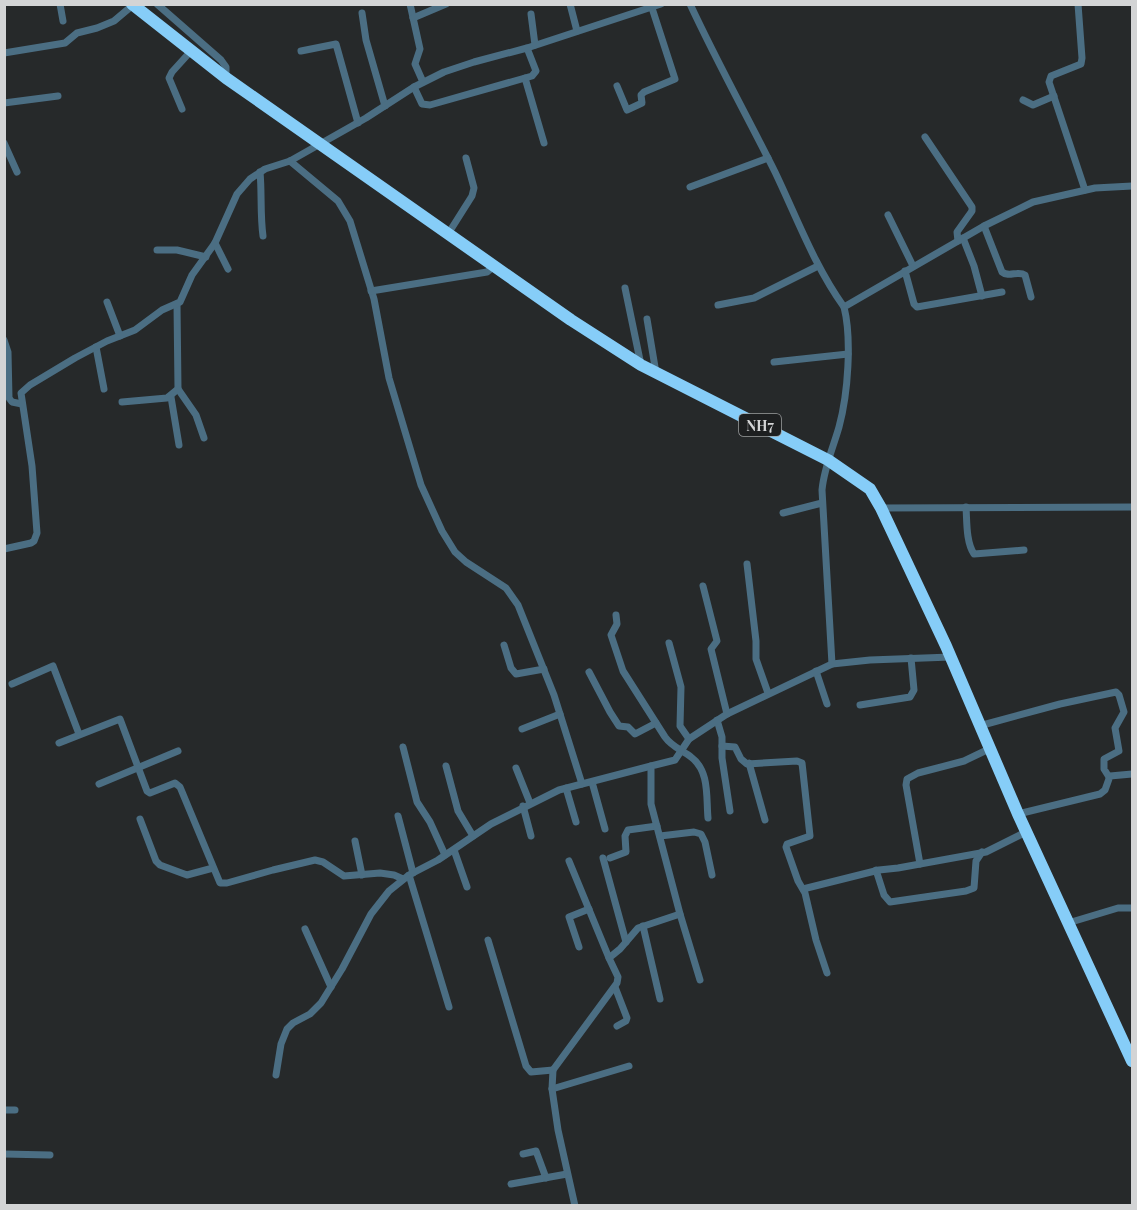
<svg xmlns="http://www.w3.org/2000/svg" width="1137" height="1210" font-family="'Playfair Display',serif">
<rect width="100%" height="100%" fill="#26292a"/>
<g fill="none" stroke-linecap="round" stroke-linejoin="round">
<g stroke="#4b6e83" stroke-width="7">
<polyline points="60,4 63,21"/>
<polyline points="157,4 221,60 226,67 226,77"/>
<polyline points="410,4 420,49 415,64 423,82"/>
<polyline points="570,4 577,31"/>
<path d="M690 4C717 62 747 116 775 172 797 218 814 265 844 307"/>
<polyline points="1078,4 1082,58 1081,64 1051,76 1049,82 1085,190"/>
<polyline points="362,13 366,40 385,106"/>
<polyline points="531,14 535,45"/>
<polyline points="413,18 446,4"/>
<polyline points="301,51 336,44 358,123"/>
<polyline points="4,53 65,43 77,33 97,28 114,21 133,5"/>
<polyline points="525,78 544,143"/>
<polyline points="617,86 627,110 642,103 641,95 644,92 675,79 652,8"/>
<polyline points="414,87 422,104 430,105 532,76 536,71 527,48"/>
<polyline points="1023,100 1033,105 1054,96"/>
<polyline points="4,103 58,96"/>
<polyline points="182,109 169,78 172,72 191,51"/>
<polyline points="925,137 972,207 972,211 957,232 958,241"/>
<polyline points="4,143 17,172"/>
<polyline points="290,161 338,201 350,221 374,299 389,378 421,485 442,531 455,552 466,562 506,588 518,605 554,695 582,784"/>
<path d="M260 172C262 193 260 214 263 236"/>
<polyline points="690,187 768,158"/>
<polyline points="888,215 913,266"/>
<path d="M984 226 1002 272C1009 278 1018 270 1025 275L1031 297"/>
<polyline points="448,234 472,196 474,188 466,158"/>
<polyline points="963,238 974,266 982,296"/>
<polyline points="215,243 228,269"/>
<polyline points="157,250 177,250 206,257"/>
<polyline points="905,271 914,304 917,307 1002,292"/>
<polyline points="625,288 641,365"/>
<polyline points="371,291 487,272 494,266"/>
<polyline points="107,302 120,336"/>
<polyline points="718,305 754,298 818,266"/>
<polyline points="647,319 656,373"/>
<polyline points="4,340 8,352 9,398 12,402 22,404"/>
<polyline points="96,347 104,389"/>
<polyline points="774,362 848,354"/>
<polyline points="178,389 196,415 204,438"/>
<polyline points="171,397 179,445"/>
<polyline points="122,402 167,398 178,389 177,304"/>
<path d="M966 507C967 522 966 542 974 554L1024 550"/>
<polyline points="881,508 1132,507"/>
<polyline points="783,513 822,503"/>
<polyline points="4,549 31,543 34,541 37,533 32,466 21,393 30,385 75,358 107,341 135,330 162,310 180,302 192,275 215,243 237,194 250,179 265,169 290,161 366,118 414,87 444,72 474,62 527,48 661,4"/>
<polyline points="747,564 756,641 756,659 768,693"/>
<polyline points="703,586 717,641 711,649 727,714"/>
<path d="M616 615 617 624 611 635 623 671 665 737C672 747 682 750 691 757 710 771 706 798 708 818"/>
<polyline points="669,643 681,687 680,726 689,739"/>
<polyline points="504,645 511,668 516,674 544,669"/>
<path d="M832 664 822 490C824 468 833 448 839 427 848 394 852 339 844 307L984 226 1033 202 1095 188 1132 186"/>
<polyline points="816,671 827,704"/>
<polyline points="589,672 610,712 619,726 628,727 635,734 656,723"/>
<polyline points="12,684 53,666 79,734"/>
<polyline points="860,705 910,697 914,690 911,658"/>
<polyline points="717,720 722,737 722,758 730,811"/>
<polyline points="979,726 1060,704 1116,692 1119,695 1124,712 1115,728 1119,751 1104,759 1104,769 1109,777"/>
<polyline points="522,729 560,714"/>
<polyline points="59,743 120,719 147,791 150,793 175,783 180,787 220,883 227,883 273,870 315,860 323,862 344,876 380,873 394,875 403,879"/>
<polyline points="722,746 735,747 741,759 747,764 797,761 802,763 810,836 787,844 786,847 798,881 805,893 816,940 827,973"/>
<polyline points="403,747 417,802 430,822 445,855"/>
<polyline points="749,763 765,820"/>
<polyline points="446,766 458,811 473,836"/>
<polyline points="516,768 530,803"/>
<polyline points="592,782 605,829"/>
<polyline points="99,784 178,751"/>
<polyline points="566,788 576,822"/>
<polyline points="523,806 531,836"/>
<polyline points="1018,814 1100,794 1105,790 1110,776 1132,774"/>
<polyline points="398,816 413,873"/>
<polyline points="140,819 156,861 160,865 187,875 213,868"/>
<polyline points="660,836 694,832 701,834 705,842 712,875"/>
<polyline points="355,841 362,875"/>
<polyline points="454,850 467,887"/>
<polyline points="603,858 626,942"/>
<polyline points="610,858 626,852 625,836 628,830 657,826"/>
<polyline points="569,861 609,958"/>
<polyline points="920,864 906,785 907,779 918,773 964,761 989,749"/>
<polyline points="876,870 884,895 890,902 966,891 974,888 976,861 982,852"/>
<polyline points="409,875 449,1007"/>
<polyline points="803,889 879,870 898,868 986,852 1026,832"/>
<polyline points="1068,923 1118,908 1132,908"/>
<polyline points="643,926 660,999"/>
<polyline points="305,929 331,987"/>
<polyline points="488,940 526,1066 531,1072 553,1070"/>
<polyline points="579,947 569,917 589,909"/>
<polyline points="700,980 680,914 651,804 651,766 675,760 689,739 727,714 832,664 870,660 951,657"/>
<polyline points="615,987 627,1018 626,1021 617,1026"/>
<polyline points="276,1075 281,1044 287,1029 293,1023 310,1014 321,1003 342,969 371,914 389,891 409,875 438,860 491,824 559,790 651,766"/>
<polyline points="552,1089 629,1066"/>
<polyline points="4,1110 15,1110"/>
<polyline points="4,1154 50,1155"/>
<polyline points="523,1154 536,1151 546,1178"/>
<polyline points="511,1184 567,1174"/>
<polyline points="575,1206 558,1130 552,1089 553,1070 617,983 618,977 609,958 620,949 638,928 680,914"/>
</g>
<polyline stroke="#86cdf8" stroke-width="12" points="132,4 226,78 571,320 641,365 828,460 870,489 881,508 946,646 1018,814 1132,1061"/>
</g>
<g text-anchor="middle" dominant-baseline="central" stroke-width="5" stroke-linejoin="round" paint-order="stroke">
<rect fill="#1d1f20" stroke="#9c9e9f" stroke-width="1.5" x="739" y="414" width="42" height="22" rx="4.5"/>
<g font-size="14" font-weight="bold" fill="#d3d4d5">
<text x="760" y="425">NH7</text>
</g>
</g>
<rect width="1137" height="1210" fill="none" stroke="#d3d4d5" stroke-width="12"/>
</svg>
